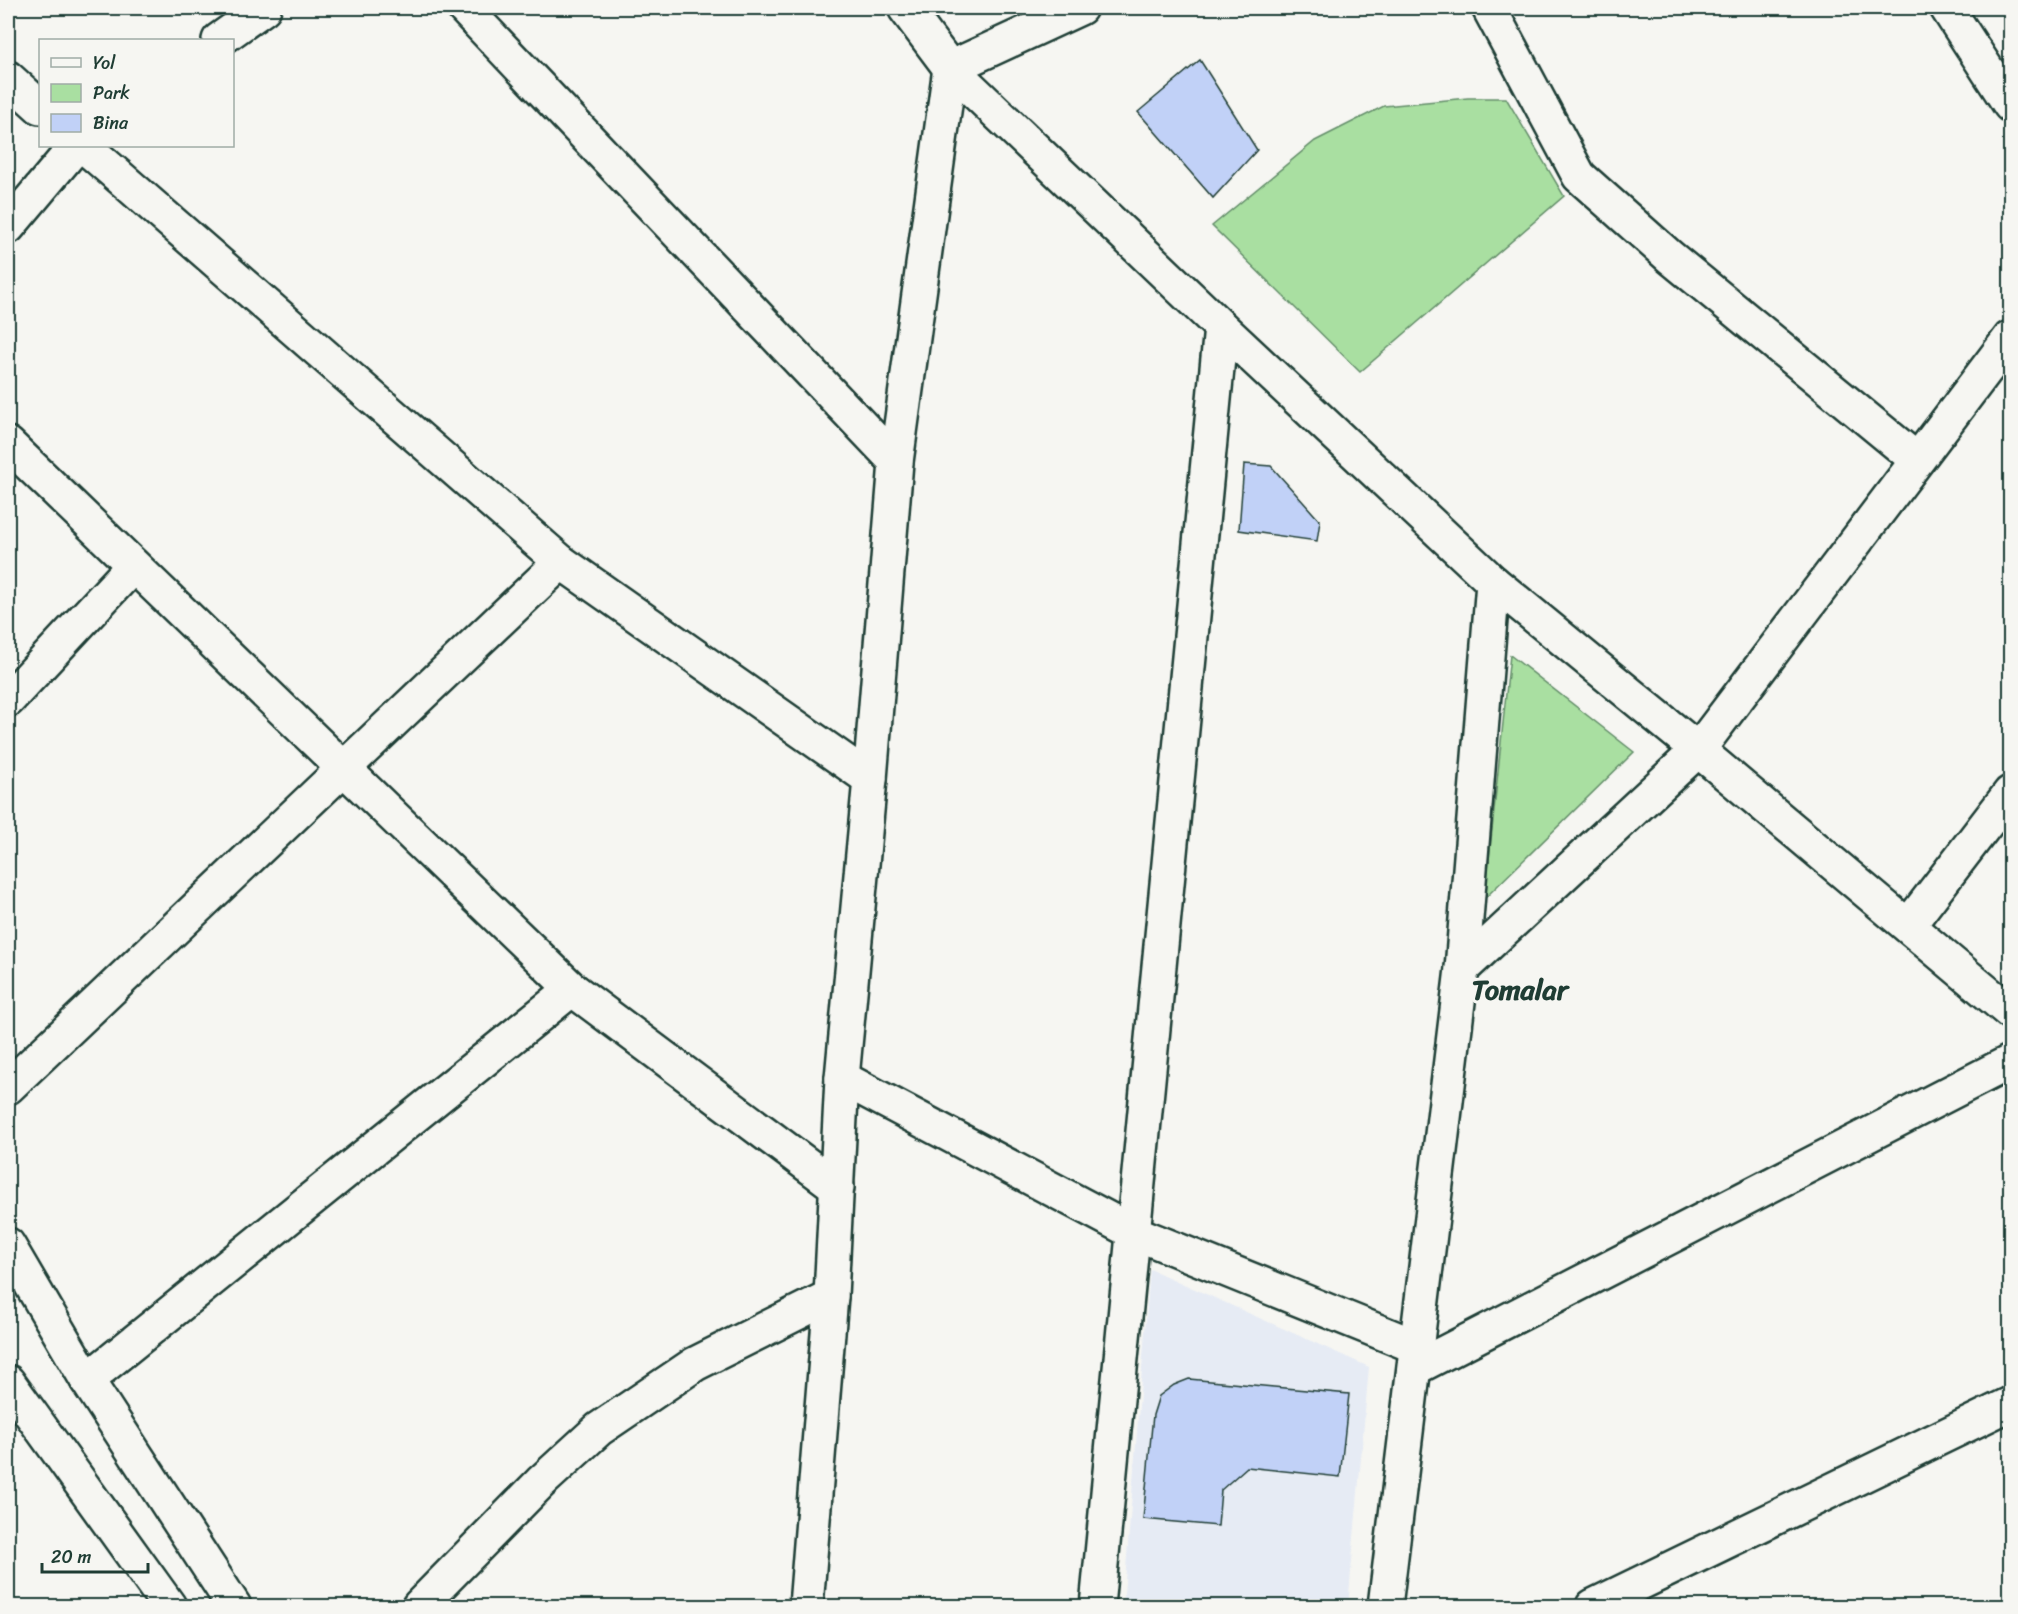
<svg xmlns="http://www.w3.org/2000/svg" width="2018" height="1614" font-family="Sriracha,sans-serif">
<rect width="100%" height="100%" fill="#f6f6f2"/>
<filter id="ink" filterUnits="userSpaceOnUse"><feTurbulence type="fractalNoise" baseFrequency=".0167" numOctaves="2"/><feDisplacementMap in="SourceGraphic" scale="12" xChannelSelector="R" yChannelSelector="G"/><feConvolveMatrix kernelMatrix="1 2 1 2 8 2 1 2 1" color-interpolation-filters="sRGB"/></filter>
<g filter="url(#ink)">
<polygon fill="#e6ebf4" points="1150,1269 1369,1367 1348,1606 1123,1606"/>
<g fill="#a9dfa1" stroke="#648e6a" stroke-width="1.5">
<polygon points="1468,98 1506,98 1564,196 1360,372 1212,226 1315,141 1384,106"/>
<polygon points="1510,655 1634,752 1485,898"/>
</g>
<g fill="#c1d1f7" stroke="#1f3d34" stroke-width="1.5">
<polygon points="1200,60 1257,150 1213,198 1138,112"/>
<polygon points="1244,464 1271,466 1320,521 1317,541 1239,530"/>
<polygon points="1189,1379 1349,1394 1340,1477 1247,1467 1221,1490 1218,1526 1143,1519 1153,1415 1159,1396 1174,1385"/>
</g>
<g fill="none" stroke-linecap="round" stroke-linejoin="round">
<g stroke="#1f3d34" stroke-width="38">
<g id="street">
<polyline points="464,8 896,462"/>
<polyline points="905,8 950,68 1221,327 1493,582 1698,750 2010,1012"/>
<polyline points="1489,8 1579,176 1670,257 1917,460"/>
<polyline points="1947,8 2010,105"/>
<polyline points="219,40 264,8"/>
<polyline points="8,78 40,107"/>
<polyline points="84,146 561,562 870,779"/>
<polyline points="8,227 76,146"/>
<polyline points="8,444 572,989 837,1187"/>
<polyline points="8,700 133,566"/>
<polyline points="1908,926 2010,793"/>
<polyline points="1462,969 1698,750 2010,338"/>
<polyline points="842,1078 1133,1232 1417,1347"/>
<polyline points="8,1087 561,562"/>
<polyline points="8,1245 87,1380 234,1606"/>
<polyline points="1415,1368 2010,1062"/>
<polyline points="87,1380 572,989"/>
<polyline points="8,1382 169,1606"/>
<polyline points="419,1606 541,1482 599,1429 695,1364 831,1296"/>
<polyline points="806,1606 831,1296 842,1078 870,779 896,462 950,68 1080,8"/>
<polyline points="1097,1606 1221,327"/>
<polyline points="1385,1606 1462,969 1493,582"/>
<polyline points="1593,1606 2010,1404"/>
</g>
</g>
<use href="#street" stroke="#f6f6f2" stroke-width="33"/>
</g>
</g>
<g text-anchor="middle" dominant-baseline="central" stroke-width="6" stroke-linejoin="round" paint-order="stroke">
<g font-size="28" font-weight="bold" fill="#1f3d34" stroke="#f6f6f2">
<text x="1520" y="989">Tomalar</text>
</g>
</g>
<rect width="2018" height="1614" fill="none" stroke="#f6f6f2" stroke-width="30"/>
<rect x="15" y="15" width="1988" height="1584" fill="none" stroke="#1f3d34" stroke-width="2" filter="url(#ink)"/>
<rect x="39" y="39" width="195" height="108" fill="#f6f6f2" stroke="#a0aca6" stroke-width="1.5"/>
<rect x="51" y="58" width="30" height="9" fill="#f6f6f2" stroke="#a0aca6" stroke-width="1.5"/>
<text x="93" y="69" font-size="18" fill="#1f3d34">Yol</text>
<rect x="51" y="84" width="30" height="18" fill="#a9dfa1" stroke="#a0aca6" stroke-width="1.5"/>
<text x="93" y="99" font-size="18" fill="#1f3d34">Park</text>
<rect x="51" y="114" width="30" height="18" fill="#c1d1f7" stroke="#a0aca6" stroke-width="1.5"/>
<text x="93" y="129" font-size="18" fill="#1f3d34">Bina</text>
<path d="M42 1563v9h106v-9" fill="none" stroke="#1f3d34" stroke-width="3"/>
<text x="51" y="1563" font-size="18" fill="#1f3d34" stroke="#f6f6f2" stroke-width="4.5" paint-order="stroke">20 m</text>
</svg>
